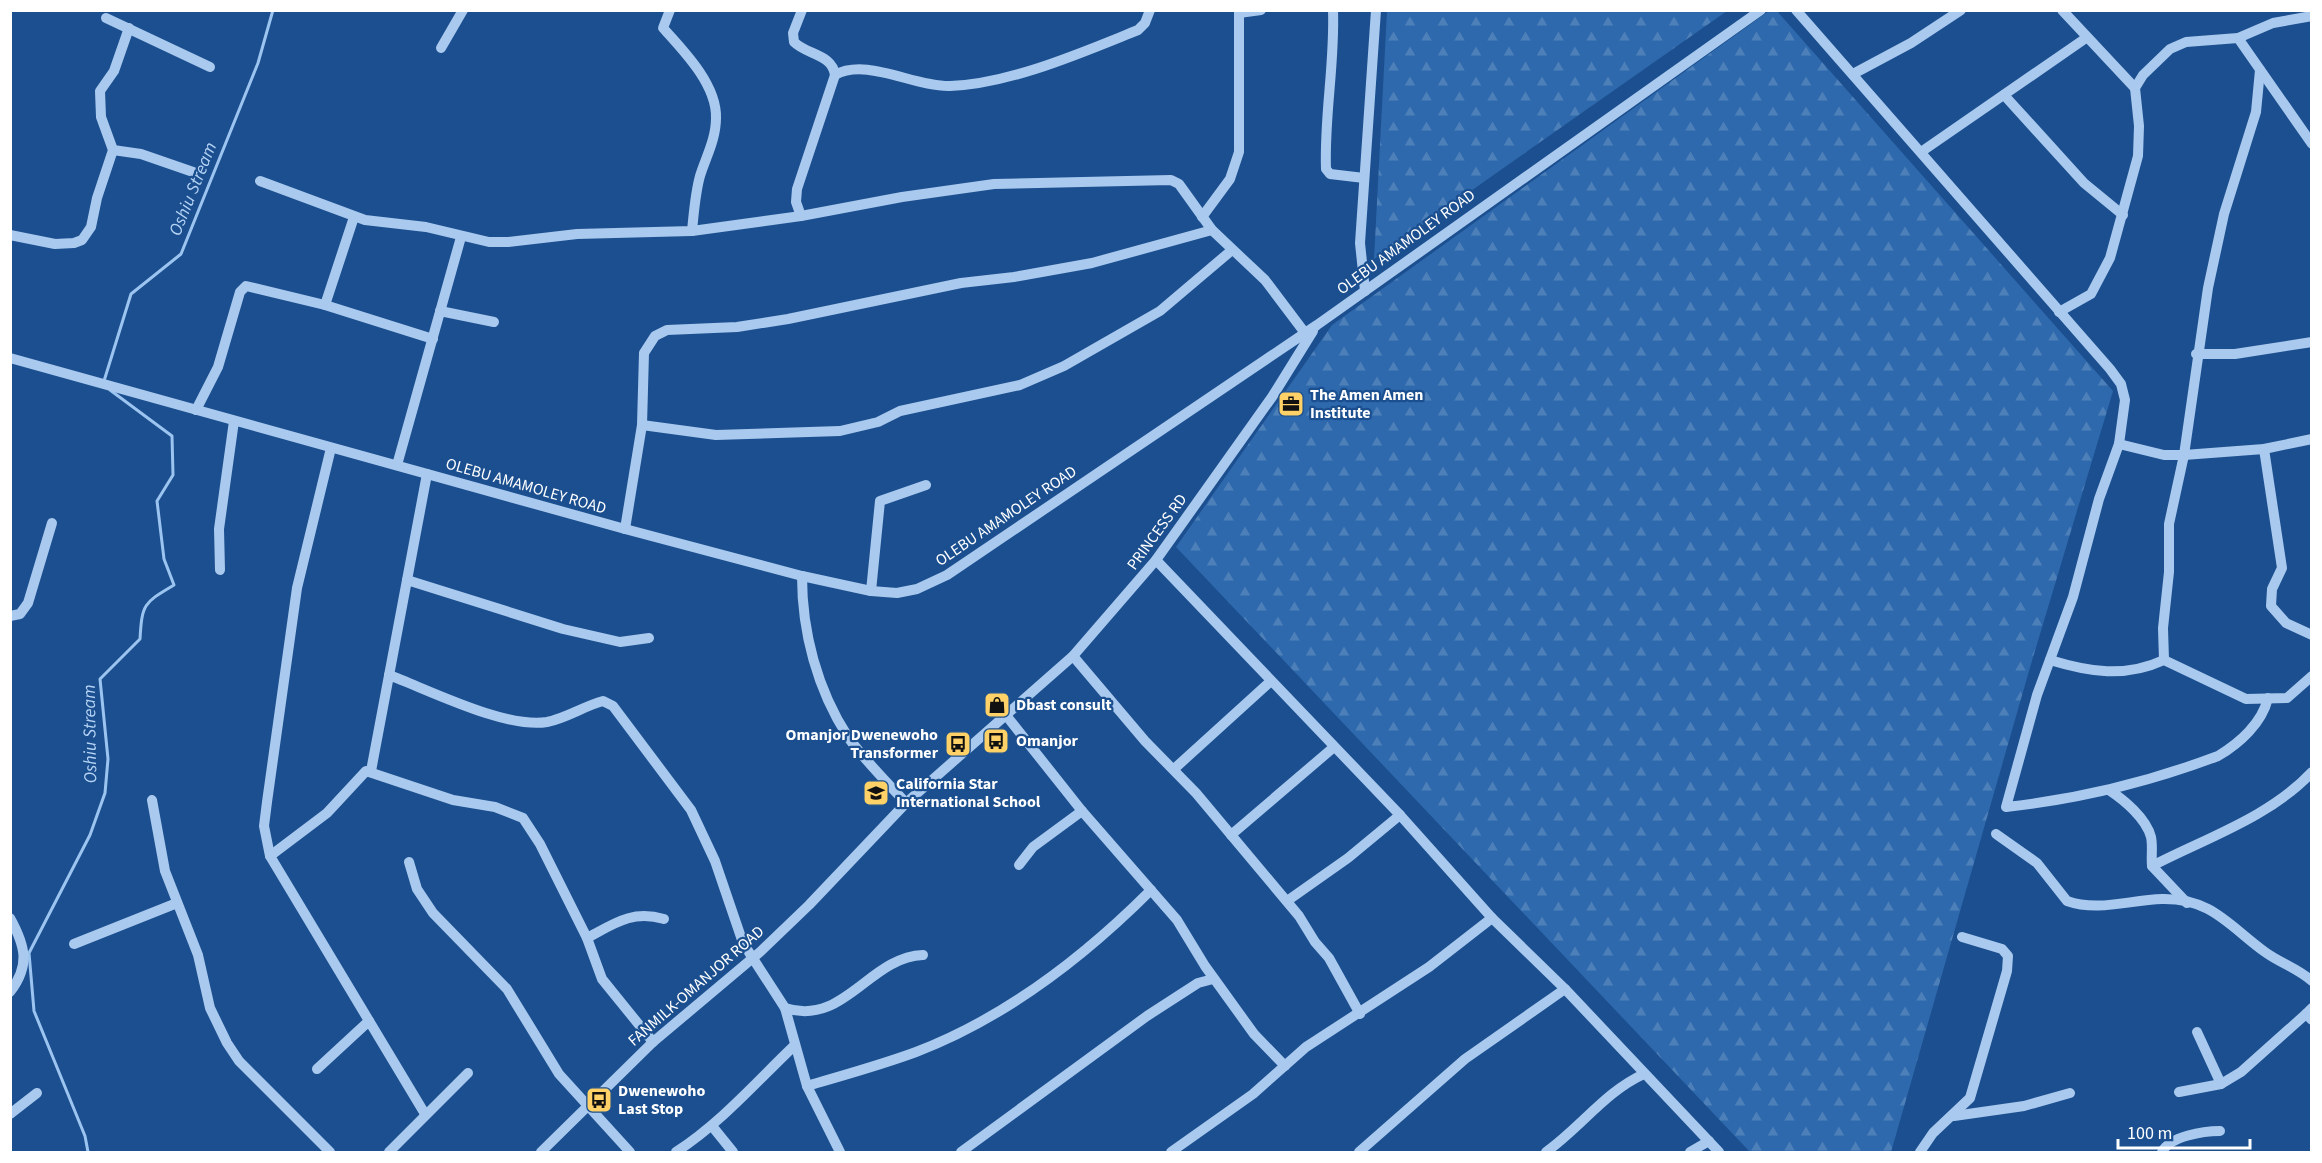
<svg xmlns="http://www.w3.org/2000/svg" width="2322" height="1163" font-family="'Source Sans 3',sans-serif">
<defs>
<pattern id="forest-firs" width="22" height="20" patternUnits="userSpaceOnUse" patternTransform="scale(1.5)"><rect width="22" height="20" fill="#2e69ad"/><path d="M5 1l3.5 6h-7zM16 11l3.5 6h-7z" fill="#4d80b9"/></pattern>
</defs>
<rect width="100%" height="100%" fill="#1b4f8f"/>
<g fill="url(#forest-firs)">
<polygon points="1387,11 1387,10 1727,11 1374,259"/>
<polygon points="1769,11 1777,11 2113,391 2031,664 1891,1152 1750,1152 1176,547 1332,325"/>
</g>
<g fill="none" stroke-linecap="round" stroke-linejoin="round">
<g stroke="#9cc4f0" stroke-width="3">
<polyline points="104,381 131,294 181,254 258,63 273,10"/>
<path d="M88 1152 85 1136 34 1011 29 953 90 835 105 793 108 759 100 679 140 639C142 603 144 603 174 585L164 559 157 501 173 475 172 436 110 390"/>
</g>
<g stroke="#a9c9ee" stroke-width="10">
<path d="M670 10 663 28C684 51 717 85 716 118 716 139 706 157 700 176 695 194 694 212 692 231"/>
<path d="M1333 10C1335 64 1324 116 1326 169L1330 174 1364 178"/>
<path d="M1796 10 2110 369 2121 384 2125 400 2119 444 2099 499 2073 597 2037 695 2006 807C2080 799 2149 782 2218 756 2240 743 2262 723 2268 698"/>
<polyline points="2062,10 2135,88"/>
<polyline points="1239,13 1261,10"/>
<polyline points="106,18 210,67"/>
<polyline points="2238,38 2312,144"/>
<polyline points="441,48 463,10"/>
<polyline points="1853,74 1911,43 1961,10"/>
<path d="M835 75C866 57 914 87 950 86 1010 84 1083 52 1138 30L1145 23 1150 10"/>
<polyline points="2004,95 2084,183 2123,215"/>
<polyline points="113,150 141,154 196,173"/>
<polyline points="1921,152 2086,38"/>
<polyline points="260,181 365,220 426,227 489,242 508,242 577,234 692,231 801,216 902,197 994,184 1171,180 1179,184 1212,230 1265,280 1305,333"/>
<path d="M801 216 796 202 797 189 835 75C832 54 807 55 794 42L793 33 802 10"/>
<polyline points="1202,217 1230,179 1239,152 1239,10"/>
<polyline points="10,235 55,244 74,243 82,240 91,227 97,198 113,150 101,117 100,91 114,71 129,28"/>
<polyline points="1365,291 1360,243 1376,10"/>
<polyline points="325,305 354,217"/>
<polyline points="440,311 494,322"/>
<polyline points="2059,312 2091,294 2110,258 2138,156 2139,126 2135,88 2143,75 2170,49 2186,42 2238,38 2273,23 2312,16"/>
<polyline points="2196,354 2235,354 2312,342"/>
<polyline points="10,358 625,529 802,576 871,591 897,593 917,589 947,575 1317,325 1761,10"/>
<polyline points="196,410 218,367 240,292 246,286 325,305 433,339"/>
<polyline points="642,425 716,435 840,431 878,422 900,411 1020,385 1064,366 1160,311 1232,250"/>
<polyline points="2119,444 2164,455 2184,455 2264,449 2312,439"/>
<polyline points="331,448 297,588 267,802 264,826 270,856 425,1114"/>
<polyline points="2264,449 2282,568 2272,589 2271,606 2286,623 2312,635"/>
<polyline points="397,465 461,237"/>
<polyline points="625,529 642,425 644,353 655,336 667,330 737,327 788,319 961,283 1014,277 1092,263 1212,230"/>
<polyline points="1156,560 1400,815 1492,918 1565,989 1719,1152"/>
<polyline points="220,570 219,529 234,421"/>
<path d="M802 576C802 632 817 689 848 737 865 761 886 781 906 803"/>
<polyline points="407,580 563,629 620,642 649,638"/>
<polyline points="871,591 880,501 926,485"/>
<polyline points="10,616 20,614 28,603 52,523"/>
<polyline points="1073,656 1145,741 1196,793 1299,916 1315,942 1329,958 1360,1014"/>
<path d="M2050 660C2089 672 2125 678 2164 660L2246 699 2287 698 2312 676"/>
<polyline points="2164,660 2163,628 2169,572 2169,524 2184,455 2208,288 2224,214 2256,112 2260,70"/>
<path d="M389 675C429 690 506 729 547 722 567 718 584 706 603 701L613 706 691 810 715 861 743 943 785 1008 807 1086 840 1152"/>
<polyline points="1005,714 1082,811 1177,920 1205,966 1254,1034 1285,1066"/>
<polyline points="1174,769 1271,681"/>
<polyline points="371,771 427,474"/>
<path d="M2109 790C2124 800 2146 818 2151 837 2153 846 2151 856 2152 866 2206 838 2270 817 2312 772"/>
<polyline points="152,800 165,871 198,955 210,1008 227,1043 239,1061 330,1152"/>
<path d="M1996 834 2037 863 2067 901C2098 912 2129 900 2162 899 2212 898 2229 926 2265 952 2280 963 2297 968 2312 981"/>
<polyline points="1231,835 1334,747"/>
<polyline points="270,856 327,813 366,771 453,800 495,807 523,818 540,844 587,938 602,979 653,1042"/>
<polyline points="409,862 417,889 433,913 507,989 559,1074 630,1152"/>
<polyline points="1019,865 1033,847 1082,811"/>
<polyline points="2152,866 2187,903"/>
<polyline points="1287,901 1348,858 1400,815"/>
<path d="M10 918C26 947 30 966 10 992"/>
<path d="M587 938C615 923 632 910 664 919"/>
<polyline points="74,944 177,903"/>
<path d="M785 1008C844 1027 869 957 923 955"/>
<polyline points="2312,1008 2306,1014 2312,1020"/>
<polyline points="2197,1032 2221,1084"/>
<polyline points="317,1069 369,1021"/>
<path d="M807 1086C844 1075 881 1065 916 1052 1005 1018 1085 956 1151 890"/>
<polyline points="2179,1092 2221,1084 2241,1072 2306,1014"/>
<polyline points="10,1114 37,1093"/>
<polyline points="1954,1116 2024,1106 2070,1093"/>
<polyline points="712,1126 733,1152"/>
<polyline points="389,1152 468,1073"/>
<polyline points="541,1152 653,1042 760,952 809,905 906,803 1073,656 1156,560 1272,397 1313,331"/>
<path d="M676 1152C722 1122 756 1082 795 1045"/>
<polyline points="961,1152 1147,1016 1198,983 1213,979"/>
<polyline points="1171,1152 1253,1094 1306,1047 1429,967 1492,918"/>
<polyline points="1359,1152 1465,1059 1565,989"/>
<path d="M1546 1152C1580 1128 1606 1091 1644 1074"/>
<polyline points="1690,1152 1709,1141"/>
<polyline points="1920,1152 1933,1133 1970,1098 2007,971 2008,956 2002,949 1962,937"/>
<path d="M2162 1152C2170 1136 2204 1131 2220 1131"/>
</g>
</g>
<defs>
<g id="office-square" transform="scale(1.35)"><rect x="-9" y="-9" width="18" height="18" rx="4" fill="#ffd166" stroke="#1b4f8f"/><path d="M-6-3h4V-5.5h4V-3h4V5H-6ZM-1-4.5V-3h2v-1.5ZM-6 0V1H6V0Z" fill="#111"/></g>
<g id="shop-square" transform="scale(1.35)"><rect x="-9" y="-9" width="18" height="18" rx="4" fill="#ffd166" stroke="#1b4f8f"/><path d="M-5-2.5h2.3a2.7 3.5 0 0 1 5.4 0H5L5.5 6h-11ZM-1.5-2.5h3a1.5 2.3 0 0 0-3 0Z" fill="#111"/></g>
<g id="bus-square" transform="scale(1.35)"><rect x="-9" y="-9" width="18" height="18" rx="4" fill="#ffd166" stroke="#1b4f8f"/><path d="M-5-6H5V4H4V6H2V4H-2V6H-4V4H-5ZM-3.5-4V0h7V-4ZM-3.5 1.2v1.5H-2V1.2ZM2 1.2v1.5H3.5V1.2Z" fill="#111"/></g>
<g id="school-square" transform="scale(1.35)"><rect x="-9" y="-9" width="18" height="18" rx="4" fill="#ffd166" stroke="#1b4f8f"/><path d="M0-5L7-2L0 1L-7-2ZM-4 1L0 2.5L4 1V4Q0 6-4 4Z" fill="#111"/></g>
</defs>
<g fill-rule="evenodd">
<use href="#office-square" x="1291" y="404"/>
<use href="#shop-square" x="997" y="705"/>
<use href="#bus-square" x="996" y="741"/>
<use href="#bus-square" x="958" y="744"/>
<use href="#school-square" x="876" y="793"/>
<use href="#bus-square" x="599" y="1100"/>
</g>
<g text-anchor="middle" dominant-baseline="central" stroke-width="4.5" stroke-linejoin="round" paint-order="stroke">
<g font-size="16" fill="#fff" stroke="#1b4f8f">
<text transform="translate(1406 242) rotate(-36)">OLEBU AMAMOLEY ROAD</text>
<text transform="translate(526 486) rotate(16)">OLEBU AMAMOLEY ROAD</text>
<text transform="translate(1006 516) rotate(-34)">OLEBU AMAMOLEY ROAD</text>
<text transform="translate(1157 532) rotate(-54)">PRINCESS RD</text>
<text transform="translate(696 986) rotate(-41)">FANMILK-OMANJOR ROAD</text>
</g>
<g font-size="16" font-weight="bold" fill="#fff" stroke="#1b4f8f" text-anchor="start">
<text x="1310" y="395">The Amen Amen<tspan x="1310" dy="18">Institute</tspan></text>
<text x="1016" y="705">Dbast consult</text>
<text x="938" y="735" text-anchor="end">Omanjor Dwenewoho<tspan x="938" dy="18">Transformer</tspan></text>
<text x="1016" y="741">Omanjor</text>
<text x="896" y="784">California Star<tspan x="896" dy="18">International School</tspan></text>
<text x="618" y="1091">Dwenewoho<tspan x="618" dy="18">Last Stop</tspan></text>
</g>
<g font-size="18" font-style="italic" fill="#b5d3f5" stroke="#1b4f8f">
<text transform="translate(193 189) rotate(-68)">Oshiu Stream</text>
<text transform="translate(90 734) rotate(-91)">Oshiu Stream</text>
</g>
</g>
<rect width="2322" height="1163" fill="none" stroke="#ffffff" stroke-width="24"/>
<path d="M2118 1139v9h132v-9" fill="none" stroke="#ffffff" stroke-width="3"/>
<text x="2127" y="1139" font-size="18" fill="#ffffff" stroke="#1b4f8f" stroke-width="4.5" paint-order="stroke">100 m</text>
</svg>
